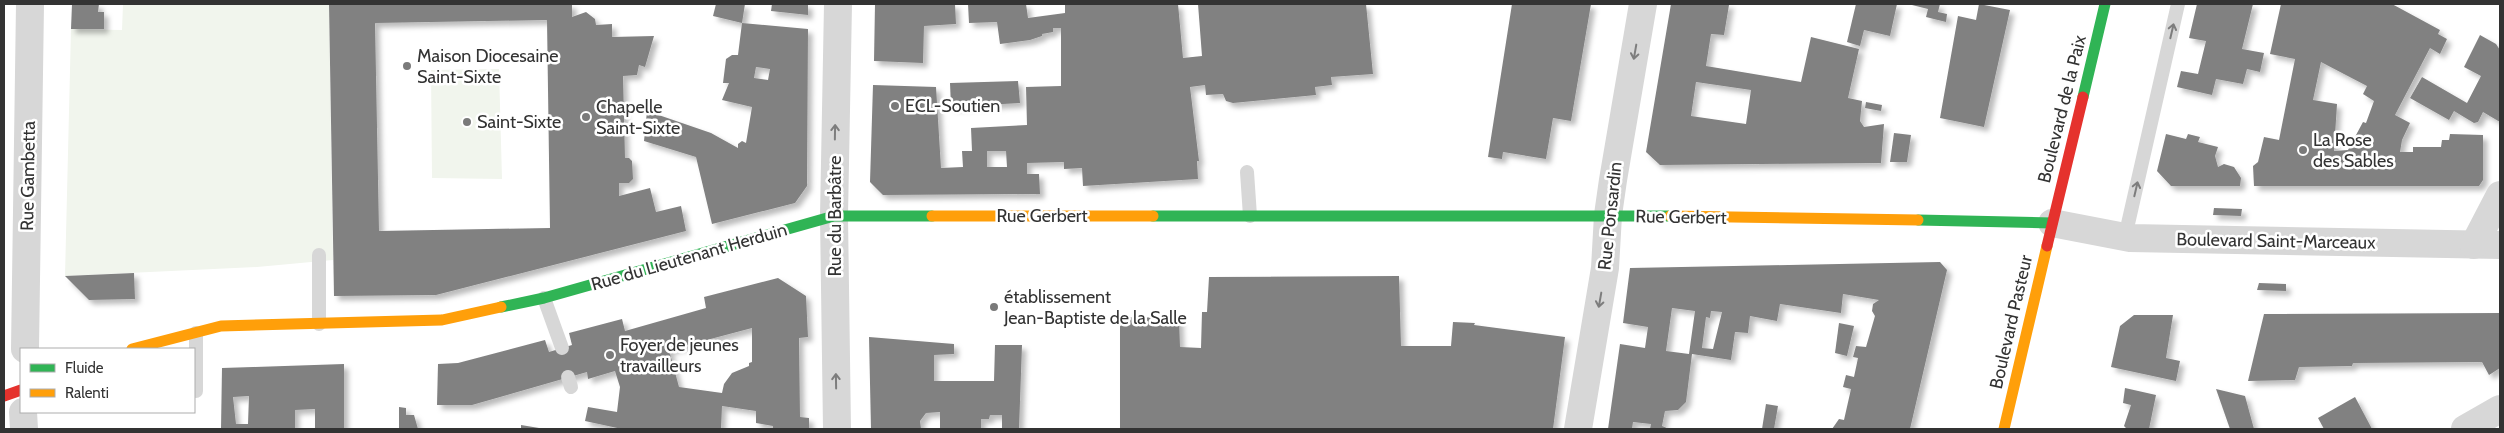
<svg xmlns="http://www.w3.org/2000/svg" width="2504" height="433" font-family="Cabin,sans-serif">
<defs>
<filter id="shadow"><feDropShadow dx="4.5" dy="4.5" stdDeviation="2.5" flood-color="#0004"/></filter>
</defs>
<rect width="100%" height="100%" fill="#fff"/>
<g fill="#f1f5ed">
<polygon points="123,4 329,4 333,260 257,267 65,276 71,29 122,30"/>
<polygon points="499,69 502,179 432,178 431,70"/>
</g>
<g fill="#818181" fill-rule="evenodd" filter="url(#shadow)">
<polygon points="72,4 99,4 98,12 104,12 104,29 71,29"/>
<path d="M329 4H572V17L586 12 595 19 596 25 612 24V37L654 36 645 67 639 65 637 75 623 76 625 158H629L632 161 633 179 629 183H619V196L650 188 656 212 681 206 686 231 436 295 334 296ZM547 20 550 228 379 231 375 23Z"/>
<polygon points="716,4 745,4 742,23 713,16"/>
<polygon points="772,4 808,4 808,15 771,11"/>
<polygon points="875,4 955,4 956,24 924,26 923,63 874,61"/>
<path d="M968 4H1026L1028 18 1065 13V4H1178L1183 58 1202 56 1198 4H1366L1373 74 1331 77 1332 85 1315 87 1316 95 1233 103 1226 101 1223 94 1206 95 1205 85 1190 87 1199 161H1197L1198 179 1083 186 1082 168 1064 169V162L1027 163V174H1039L1040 194 883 195 870 182 873 85 936 87 941 168 963 167 962 151H972L971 128 1027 125 1026 87 1061 86V28H1053V32L1042 34V36L1030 40 1000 44 997 22 969 23ZM987 151H1006L1007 167H987Z"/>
<polygon points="1512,4 1591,4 1571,121 1553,118 1546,159 1503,152 1502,159 1488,157"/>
<path d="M1671 4H1732L1729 5 1724 35 1711 34 1706 66 1801 82 1811 37 1859 49 1848 98 1862 101 1860 121 1864 127 1884 124 1881 163 1660 165 1646 152ZM1696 82 1751 90 1746 124 1691 116Z"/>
<polygon points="1856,4 1897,4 1890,36 1864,30 1860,46 1847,42"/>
<polygon points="1908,4 1940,4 1938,12 1947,14 1946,22 1926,17 1928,9"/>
<polygon points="1979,4 2010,10 1984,127 1940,118 1958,16 1976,20"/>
<polygon points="2197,4 2253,4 2242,49 2264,53 2260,72 2247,69 2243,84 2216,79 2212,95 2177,87 2181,71 2198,74 2206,41 2189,38"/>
<path d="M2281 4H2392L2440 30 2438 34 2447 39 2440 54 2430 48 2395 115 2410 123 2402 140 2400 152H2413V147H2441L2442 140H2449L2450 134 2483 135V180L2479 186H2254L2253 166 2258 162 2264 137 2279 140 2295 59 2270 54ZM2321 62 2367 86 2363 94 2374 101 2366 123 2363 122 2348 150 2334 151 2337 104 2313 100Z"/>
<path d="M742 23 808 29 807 186 795 203 712 224 696 157 644 141 647 111 711 133 738 148V144L742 141 746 143 752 107 722 100 729 83H723L726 59 732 55H738ZM756 67 770 69 768 80 754 78Z"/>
<polygon points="2480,35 2496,44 2500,50 2500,122 2483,112 2478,122 2474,123 2454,111 2449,120 2410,98 2422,77 2467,103 2481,76 2464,67"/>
<polygon points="1018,81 1020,103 951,107 950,83"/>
<polygon points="1866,102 1882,105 1881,111 1865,108"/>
<polygon points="1894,133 1911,135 1907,162 1890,162"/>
<polygon points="2166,134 2186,139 2188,134 2200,137 2198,142 2218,147 2215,156 2218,167 2224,164 2234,167 2241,178 2240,186 2171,186 2157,171"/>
<polygon points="2214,208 2242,209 2241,216 2213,215"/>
<path d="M1940 262 1947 270 1910 429H1832L1839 419 1844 420 1851 389 1843 387 1846 375 1854 377 1858 358 1853 357 1856 346 1866 347 1875 316 1872 311 1873 304 1879 300 1843 294 1841 313 1780 304 1777 321 1750 316 1748 333 1735 332 1731 360 1692 354 1686 402 1678 410 1665 411 1662 426 1669 429H1650L1651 424 1633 422 1632 429H1608L1620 344 1645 348 1648 327 1623 323 1630 268ZM1672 308 1695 311 1689 354 1666 351ZM1711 311 1722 312 1713 349 1702 348 1706 317 1710 318Z"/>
<polygon points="134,273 135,299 89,300 65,276"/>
<polygon points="1399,276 1401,346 1451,346 1453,322 1475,323 1474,325 1565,337 1553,429 1120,429 1120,317 1179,318 1180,347 1201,348 1202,312 1207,312 1209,277"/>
<path d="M778 278 806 296 808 337 799 338 800 417 809 418V429H773V426L756 423V411L722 406 721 429H622L585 421 588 407 617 412 620 387 615 371 588 379 587 372 472 405H437L438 364 458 363 545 340 549 352 572 345 569 333 622 319 625 331 706 308 704 297ZM752 328V362L749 363V366L732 373 724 384 722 393 679 387 669 350Z"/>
<polygon points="2259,283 2286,284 2286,291 2257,290"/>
<polygon points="2500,313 2500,368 2489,375 2482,362 2353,363 2352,366 2299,367 2295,380 2248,381 2264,314"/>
<polygon points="2134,315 2173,315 2166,358 2180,361 2176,381 2111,367 2120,326"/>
<polygon points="1839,323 1854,326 1847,356 1835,353"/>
<polygon points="869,337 954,344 954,354 934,355 934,381 994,381 995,345 1022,345 1019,429 1002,429 1002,415 990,415 989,419 981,419 981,429 940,429 940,412 926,413 920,421 921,429 871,429"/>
<path d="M344 364V429H315V409L295 410V429H221L222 368ZM249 396 248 424H236L233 397Z"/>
<polygon points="2125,388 2156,395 2149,429 2127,429 2124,426 2131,405 2123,403"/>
<polygon points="2216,389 2245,396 2254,429 2230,429"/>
<polygon points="2355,397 2372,429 2324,429 2318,418"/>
<polygon points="1766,404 1778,406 1774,429 1762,429"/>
<polygon points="399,407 406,408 406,415 414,415 418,429 399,429"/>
<polygon points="521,425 539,428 539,429 521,429"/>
</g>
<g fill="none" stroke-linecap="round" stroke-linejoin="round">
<g stroke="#d7d7d7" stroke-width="14">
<polyline points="1247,172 1250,216"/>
<polyline points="2125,237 2178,4"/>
<polyline points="319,255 319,324"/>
<polyline points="544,298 562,348"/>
<polyline points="568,377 571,387"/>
<polyline points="196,391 196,333"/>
</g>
<g stroke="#d7d7d7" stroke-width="28">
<polyline points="2052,223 2130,238 2500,245"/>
<polyline points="2474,245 2500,195"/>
<polyline points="25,349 30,4"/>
<polyline points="23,412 24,429"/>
<polyline points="837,429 834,216 838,4"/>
<polyline points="1578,429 1605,268 1608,215 1613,180 1643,4"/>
<polyline points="2465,429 2500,409"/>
</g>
<g stroke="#30b455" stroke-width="11">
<polyline points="2083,97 2105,4"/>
<polyline points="1153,216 1670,216"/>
<polyline points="1918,220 2052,223"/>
<polyline points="501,307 544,298 834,216 932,216"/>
</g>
<g stroke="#ff9f0a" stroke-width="11">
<polyline points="932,216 1153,216"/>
<polyline points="1670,216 1918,220"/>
<polyline points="132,349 221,326 442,320 501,307"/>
<polyline points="2004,429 2047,246"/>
</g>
<g stroke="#e5322d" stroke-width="11">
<polyline points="2047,246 2083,97"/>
<polyline points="4,396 21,390"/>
</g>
</g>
<defs><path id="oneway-shaft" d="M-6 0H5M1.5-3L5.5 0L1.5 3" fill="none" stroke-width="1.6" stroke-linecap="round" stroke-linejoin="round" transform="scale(1.25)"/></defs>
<g stroke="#7d7d7d">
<use href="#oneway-shaft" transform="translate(2172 31) rotate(-77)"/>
<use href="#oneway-shaft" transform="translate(1635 52) rotate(100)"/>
<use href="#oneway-shaft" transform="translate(835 132) rotate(-89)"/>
<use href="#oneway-shaft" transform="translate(2136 189) rotate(-77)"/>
<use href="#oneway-shaft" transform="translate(1600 300) rotate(100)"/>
<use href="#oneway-shaft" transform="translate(836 381) rotate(-91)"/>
</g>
<g fill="#7a7a7a" stroke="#fff" stroke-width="2">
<circle cx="407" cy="66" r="5"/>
<circle cx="895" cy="106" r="5"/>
<circle cx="586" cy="117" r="5"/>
<circle cx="467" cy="122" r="5"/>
<circle cx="2303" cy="150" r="5"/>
<circle cx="994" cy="307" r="5"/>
<circle cx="610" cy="355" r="5"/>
</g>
<g text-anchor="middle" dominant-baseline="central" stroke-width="5" stroke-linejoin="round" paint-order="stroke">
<g font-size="18" fill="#333" stroke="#fff" text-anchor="start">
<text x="417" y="56">Maison Diocesaine<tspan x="417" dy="21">Saint-Sixte</tspan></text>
<text x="905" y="106">ECL-Soutien</text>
<text x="596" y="107">Chapelle<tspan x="596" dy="21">Saint-Sixte</tspan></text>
<text x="477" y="122">Saint-Sixte</text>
<text x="2313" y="140">La Rose<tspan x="2313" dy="21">des Sables</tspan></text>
<text x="1004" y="297">établissement<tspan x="1004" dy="21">Jean-Baptiste de la Salle</tspan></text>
<text x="620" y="345">Foyer de jeunes<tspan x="620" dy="21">travailleurs</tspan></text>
</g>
<g font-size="18" fill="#333" stroke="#fff">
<text transform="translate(2062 109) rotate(-76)">Boulevard de la Paix</text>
<text transform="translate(28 176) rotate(-89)">Rue Gambetta</text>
<text transform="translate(835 216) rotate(-90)">Rue du Barbâtre</text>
<text x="1042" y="216">Rue Gerbert</text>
<text transform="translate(1610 216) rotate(-84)">Rue Ponsardin</text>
<text transform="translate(1681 217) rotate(1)">Rue Gerbert</text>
<text transform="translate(2276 241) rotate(1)">Boulevard Saint-Marceaux</text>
<text transform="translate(689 257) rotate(-16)">Rue du Lieutenant Herduin</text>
<text transform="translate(2011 322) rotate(-77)">Boulevard Pasteur</text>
</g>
</g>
<rect width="2504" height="433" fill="none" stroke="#333333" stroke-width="10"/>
<rect x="20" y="348" width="175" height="65" fill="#ffffff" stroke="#adadad"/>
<rect x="30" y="364" width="25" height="8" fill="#30b455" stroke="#adadad"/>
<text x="65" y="373" font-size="15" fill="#333333">Fluide</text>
<rect x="30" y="389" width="25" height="8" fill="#ff9f0a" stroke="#adadad"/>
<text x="65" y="398" font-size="15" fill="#333333">Ralenti</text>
</svg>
